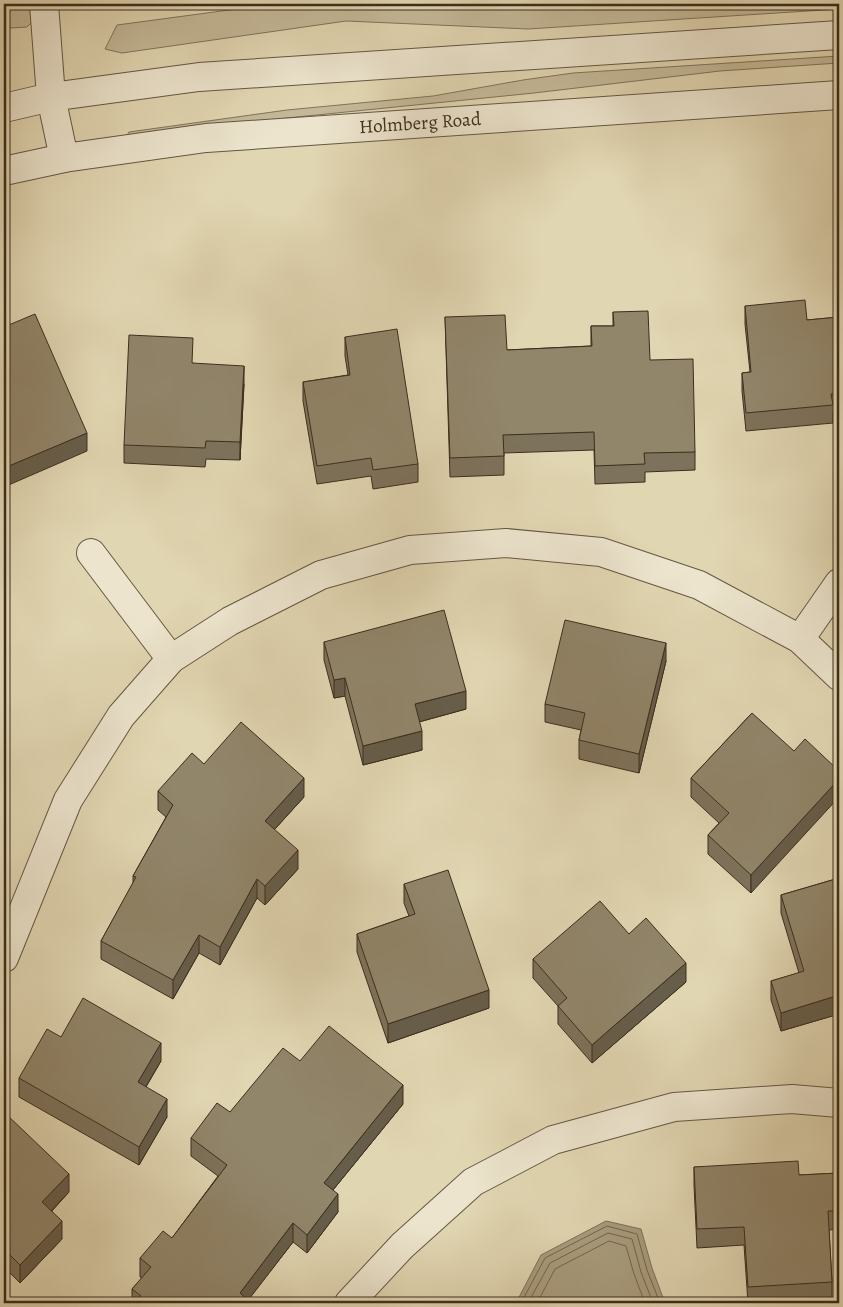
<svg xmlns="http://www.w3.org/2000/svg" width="843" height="1307" font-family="Alegreya,serif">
<rect width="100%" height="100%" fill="#e1d6b2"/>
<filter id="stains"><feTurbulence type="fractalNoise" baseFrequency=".004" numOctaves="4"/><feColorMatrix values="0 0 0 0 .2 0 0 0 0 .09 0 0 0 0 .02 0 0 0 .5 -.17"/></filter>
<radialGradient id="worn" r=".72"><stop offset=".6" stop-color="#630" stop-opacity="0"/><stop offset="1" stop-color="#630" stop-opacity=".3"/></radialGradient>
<g fill="#c5b999" stroke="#80745b">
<polygon points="4,4 30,4 33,21 27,27 11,28 5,20"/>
<polygon points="274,4 839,4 839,9 528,29 346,21 122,53 105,49 117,25"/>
<polygon points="839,56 839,63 720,71 534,93 277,119 131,140 126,137 129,132 287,110 433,96 523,80 573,73"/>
</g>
<polygon fill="#a99d7f" stroke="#7d7158" points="606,1221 641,1229 652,1268 665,1303 516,1303 541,1255"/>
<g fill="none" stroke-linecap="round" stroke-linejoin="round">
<g stroke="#72664e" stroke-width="1">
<polyline points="521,1303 545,1258 607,1226 637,1234 647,1270 660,1303"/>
<polyline points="528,1303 550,1263 608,1233 632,1239 641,1272 653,1303"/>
<polyline points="537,1303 555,1269 609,1241 626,1246 634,1274 645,1303"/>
</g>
<g stroke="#645842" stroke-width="30">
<g id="minor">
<polyline points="44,4 51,97 64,158"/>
<polyline points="4,108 51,97 199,77 839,35"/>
<polyline points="4,171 64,158 206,138 839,95"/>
<polyline points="91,553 171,659"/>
<polyline points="800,639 839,583"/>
<polyline points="4,958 68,800 121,716 171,659 230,621 321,575 410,550 506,543 601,552 699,585 800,639 839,676"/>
<polyline points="349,1303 402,1246 473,1182 553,1140 674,1107 792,1099 839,1103"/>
</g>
</g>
<use href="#minor" stroke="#ece4cd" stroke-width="28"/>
</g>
<g fill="#7d725b" stroke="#3b2e1d">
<polygon points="745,306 807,320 839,317 839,411 833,412 833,423 746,431 742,391 742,373 750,372 745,324"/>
<polygon points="613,312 650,360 695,452 695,470 645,472 645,482 595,484 594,450 504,453 504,475 450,477 445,317 507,350 591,346 591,326 613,326"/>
<polygon points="345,337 418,464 418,482 373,489 371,476 317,484 303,401 303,382 348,375 345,356"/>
<polygon points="193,363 244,384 240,460 206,459 205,467 124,463 124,445"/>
<polygon points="324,642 466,709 419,722 422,750 363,765 345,696 334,698 324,660"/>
<polygon points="666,661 639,773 579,759 579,740 581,730 545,722 545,704"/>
<polygon points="752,713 751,893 708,854 708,835 719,823 691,797 691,778"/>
<polygon points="204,764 304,797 274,830 298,869 265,905 257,898 220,965 199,953 173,999 101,959 101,941 133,883 133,876 166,817 158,810 158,791"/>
<polygon points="839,878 839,1014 781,1031 771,1000 771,981 799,973 781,913 781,895"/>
<polygon points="404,884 489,1008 388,1043 357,952 357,934 409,916 404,903"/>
<polygon points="629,934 686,982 592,1063 558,1024 558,1006 533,978 533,959"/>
<polygon points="61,1037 161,1061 146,1087 167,1117 139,1165 19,1097 19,1078"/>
<polygon points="300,1061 403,1104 333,1190 338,1212 307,1253 293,1242 248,1300 249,1303 132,1303 132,1289 142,1278 140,1277 140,1258 172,1238 218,1176 191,1156 191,1138 230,1112"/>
<polygon points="4,1116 69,1192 52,1211 62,1239 20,1283 4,1267"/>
<polygon points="694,1167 799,1175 839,1173 839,1229 829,1230 832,1282 832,1300 780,1303 748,1303 744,1245 697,1248 694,1185"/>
</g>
<g fill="#665d4a" stroke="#3b2e1d">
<polygon points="244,366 244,384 240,460 240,442"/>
<polygon points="87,433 87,451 4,487 4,468"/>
<polygon points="666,643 666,661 639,773 639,754"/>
<polygon points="345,678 345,696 334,698 334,680"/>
<polygon points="466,691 466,709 415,723 415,704"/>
<polygon points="7,692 7,713 4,741 4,720"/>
<polygon points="422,731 422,750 363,765 363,746"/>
<polygon points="304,778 304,797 265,840 265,821"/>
<polygon points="839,779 839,797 751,893 751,875"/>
<polygon points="298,850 298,869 265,905 265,886"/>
<polygon points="257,879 257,898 220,965 220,947"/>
<polygon points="199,935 199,953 173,999 173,980"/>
<polygon points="686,963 686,982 592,1063 592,1045"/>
<polygon points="489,990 489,1008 388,1043 388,1024"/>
<polygon points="839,995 839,1014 781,1031 781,1013"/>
<polygon points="161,1043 161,1061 138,1100 138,1082"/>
<polygon points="403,1085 403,1104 324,1201 324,1183"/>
<polygon points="167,1099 167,1117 139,1165 139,1147"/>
<polygon points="69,1174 69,1192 42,1220 42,1202"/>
<polygon points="338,1194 338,1212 307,1253 307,1235"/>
<polygon points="62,1221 62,1239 20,1283 20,1265"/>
<polygon points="293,1223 293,1242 246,1303 240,1293"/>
</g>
<g fill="#91856a" stroke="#3b2e1d">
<polygon points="805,300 807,320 839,317 839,393 831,394 833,405 746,413 742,373 751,372 745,306"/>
<polygon points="648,311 650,360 693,359 695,452 644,453 645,464 595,466 594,432 503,435 504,456 450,458 445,317 505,315 507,350 592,346 591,326 614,326 613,312"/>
<polygon points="35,314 87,433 4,468 4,327"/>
<polygon points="397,329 418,464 373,470 371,458 317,466 303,382 350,375 345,337"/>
<polygon points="129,335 193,338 192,363 244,366 240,442 206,441 205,448 124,445"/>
<polygon points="444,610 466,691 415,704 422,731 363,746 345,678 334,680 324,642"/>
<polygon points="565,620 666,643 639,754 579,740 585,713 545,704"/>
<polygon points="4,692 7,692 4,720"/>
<polygon points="752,713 794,751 805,739 839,771 839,779 751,875 708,835 729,813 691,778"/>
<polygon points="241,722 304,778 265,821 298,850 265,886 257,879 220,947 199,935 173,980 101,941 136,877 133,876 173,805 158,791 192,753 204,764"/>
<polygon points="448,870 489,990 388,1024 357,934 415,914 404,884"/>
<polygon points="839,878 839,995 781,1013 771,981 804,971 781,895"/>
<polygon points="600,901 629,934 646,918 686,963 592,1045 558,1006 567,998 533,959"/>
<polygon points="83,998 161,1043 138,1082 167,1099 139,1147 19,1078 47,1029 61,1037"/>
<polygon points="329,1026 403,1085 324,1183 338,1194 307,1235 293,1223 240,1293 249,1301 247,1303 135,1303 141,1296 132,1289 151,1267 140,1258 163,1231 172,1238 227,1165 191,1138 217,1103 230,1112 283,1048 300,1061"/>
<polygon points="6,1114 69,1174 42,1202 62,1221 20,1265 4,1249 4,1116"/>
<polygon points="798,1161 799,1175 839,1173 839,1211 828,1211 832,1282 748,1287 744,1227 697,1229 694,1167"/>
</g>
<g text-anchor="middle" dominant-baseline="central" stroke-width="5" stroke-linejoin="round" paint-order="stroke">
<g font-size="19" fill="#3b2e1d" stroke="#ece4cd">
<text transform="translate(420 123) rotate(-4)">Holmberg Road</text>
</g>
</g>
<rect width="843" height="1307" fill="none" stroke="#e1d6b2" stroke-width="20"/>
<rect x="5" y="5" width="833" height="1297" fill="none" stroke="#3b2e1d" stroke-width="2.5"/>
<rect x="10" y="10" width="823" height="1287" fill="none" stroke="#3b2e1d"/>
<rect width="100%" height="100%" filter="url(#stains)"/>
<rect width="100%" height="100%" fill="url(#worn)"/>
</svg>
